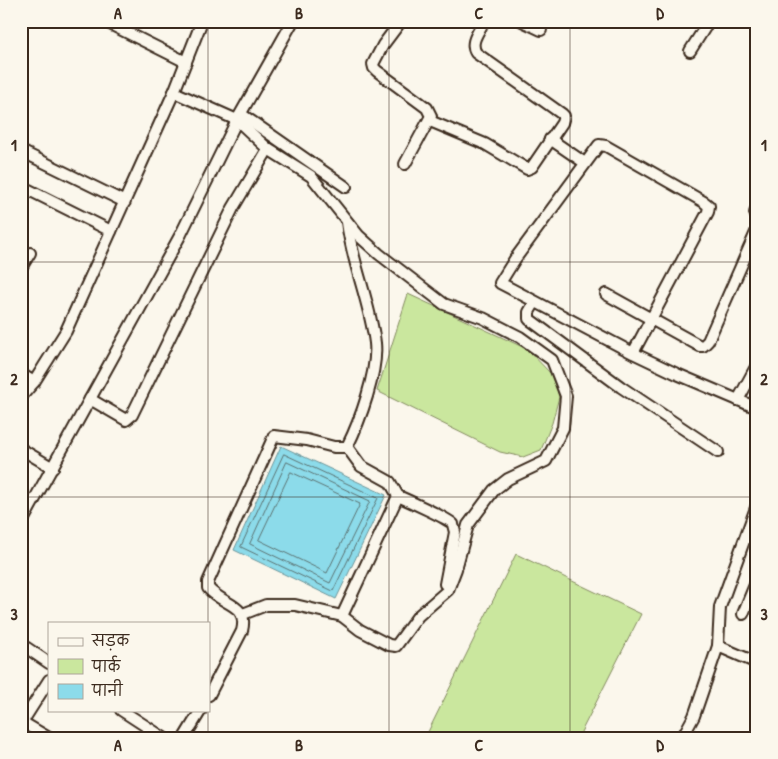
<svg xmlns="http://www.w3.org/2000/svg" width="778" height="759" font-family="'Patrick Hand','Playpen Sans Deva',sans-serif">
<rect width="100%" height="100%" fill="#fbf7ec"/>
<filter id="ink" filterUnits="userSpaceOnUse"><feTurbulence type="fractalNoise" baseFrequency=".02" numOctaves="2"/><feDisplacementMap in="SourceGraphic" scale="10" xChannelSelector="R" yChannelSelector="G"/><feConvolveMatrix kernelMatrix="1 2 1 2 8 2 1 2 1" color-interpolation-filters="sRGB"/></filter>
<g filter="url(#ink)">
<g fill="#cae79e" stroke="#82885e">
<polygon points="408,294 527,349 554,377 559,397 552,423 541,450 523,457 500,452 377,391"/>
<polygon points="516,554 641,614 578,738 425,738"/>
</g>
<polygon fill="#8cdbea" stroke="#6c9498" points="281,446 386,495 336,599 234,550"/>
<g fill="none" stroke-linecap="round" stroke-linejoin="round">
<g stroke="#5b7170" stroke-width="1">
<polygon points="284,454 378,498 333,591 241,547"/>
<polygon points="287,462 370,501 330,583 250,544"/>
<polygon points="291,472 360,504 327,573 259,540"/>
</g>
<g stroke="#3b2a1e" stroke-width="14">
<g id="street">
<polyline points="104,21 186,62"/>
<polyline points="401,21 383,45 373,64 374,68 377,71 427,108 431,116 405,164"/>
<polyline points="522,21 541,30"/>
<polyline points="690,51 709,21"/>
<polyline points="174,92 237,120 268,149 311,176 359,236 379,254 444,304 483,318 520,337 552,360 566,396 563,428 546,461 508,479 494,490 468,525 456,569 448,590 418,616 396,646 389,645 360,630 342,616 295,605 266,605 243,614"/>
<polyline points="241,114 346,187"/>
<path d="M430 121 485 144 527 169 532 167 562 123 564 116 562 114 476 53C469 42 479 32 484 21"/>
<polyline points="550,139 585,163"/>
<polyline points="23,152 125,202"/>
<polyline points="21,186 111,231"/>
<polyline points="757,207 755,213 757,218"/>
<polyline points="21,268 30,253"/>
<polyline points="606,294 700,346 703,346 708,341 757,230"/>
<polyline points="535,302 529,312 529,319 621,387 718,452"/>
<polyline points="633,353 708,212 709,206 704,202 606,146 599,145 515,259 500,283 633,353 677,374 757,408"/>
<polyline points="21,374 34,382"/>
<polyline points="21,397 34,382 66,331 174,92 202,21"/>
<polyline points="90,399 126,420 132,415 233,208 268,149"/>
<polyline points="738,400 757,365"/>
<polyline points="21,449 53,468"/>
<path d="M398 496C407 500 451 520 453 524 453 525 455 532 455 532L445 584"/>
<polyline points="21,524 181,234 237,120 293,21"/>
<polyline points="743,614 757,580"/>
<polyline points="342,616 398,496 390,482 361,466 347,447"/>
<polyline points="21,644 49,663"/>
<polyline points="718,646 757,663"/>
<path d="M209 695 242 631C249 603 223 606 208 588V582L274 436 307 440 334 447H347C360 421 378 372 375 343 370 302 352 263 347 222"/>
<polyline points="121,710 164,738"/>
<polyline points="22,722 49,738"/>
<polyline points="21,724 49,680"/>
<polyline points="184,738 201,710"/>
<polyline points="682,738 694,716 718,646 720,607 757,505"/>
</g>
</g>
<use href="#street" stroke="#fbf7ec" stroke-width="10"/>
</g>
</g>
<path fill="none" stroke="#3b2a1e" stroke-width="1" stroke-opacity="0.55" d="M208 21V623M389 21V738M570 21V738M21 262H757M21 497H757M208 710V738"/>
<rect width="778" height="759" fill="none" stroke="#fbf7ec" stroke-width="55"/>
<rect x="48" y="622" width="162" height="90" fill="#fbf7ec" stroke="#aea59a"/>
<rect x="58" y="638" width="25" height="8" fill="#fbf7ec" stroke="#aea59a"/>
<text x="92" y="646" font-size="15" fill="#3b2a1e">सड़क</text>
<rect x="58" y="659" width="25" height="15" fill="#cae79e" stroke="#aea59a"/>
<text x="92" y="672" font-size="15" fill="#3b2a1e">पार्क</text>
<rect x="58" y="684" width="25" height="15" fill="#8cdbea" stroke="#aea59a"/>
<text x="92" y="696" font-size="15" fill="#3b2a1e">पानी</text>
<rect x="28" y="28" width="722" height="704" fill="none" stroke="#3b2a1e" stroke-width="2"/>
<g font-size="16" text-anchor="middle" font-weight="bold" fill="#3b2a1e">
<text x="118" y="19">A</text>
<text x="299" y="19">B</text>
<text x="479" y="19">C</text>
<text x="660" y="19">D</text>
<text x="14" y="151">1</text>
<text x="764" y="151">1</text>
<text x="14" y="385">2</text>
<text x="764" y="385">2</text>
<text x="14" y="620">3</text>
<text x="764" y="620">3</text>
<text x="118" y="751">A</text>
<text x="299" y="751">B</text>
<text x="479" y="751">C</text>
<text x="660" y="751">D</text>
</g>
</svg>
